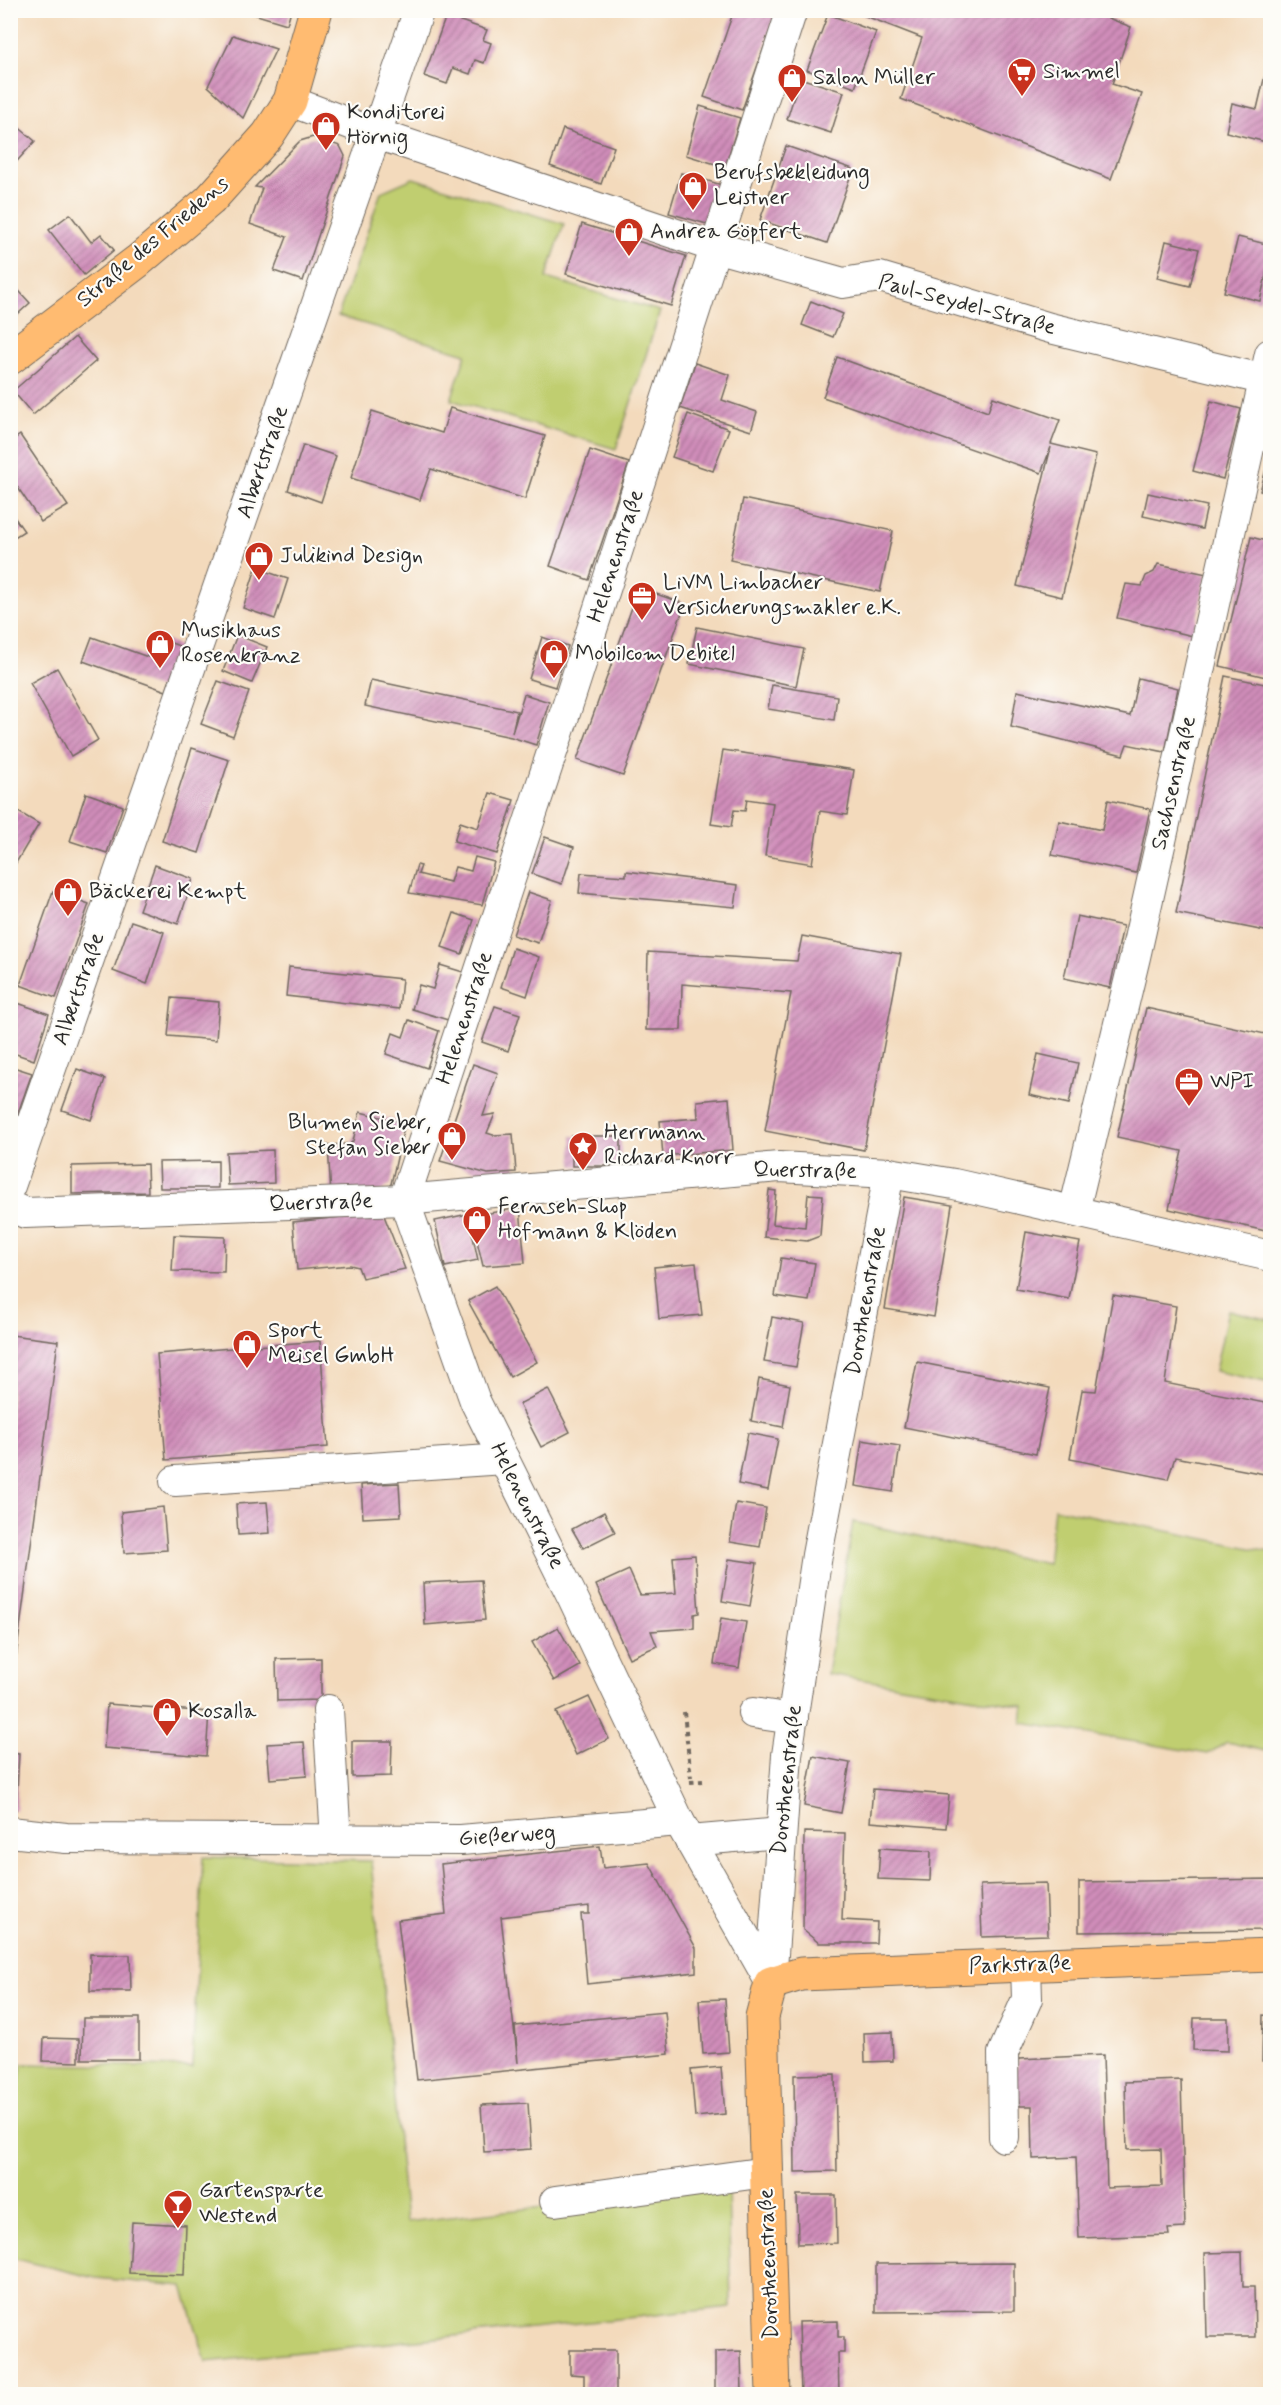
<svg xmlns="http://www.w3.org/2000/svg" width="1281" height="2405" font-family="Mynerve,sans-serif">
<defs>
<pattern id="building-hatch" width="6" height="6" patternUnits="userSpaceOnUse" patternTransform="scale(1.5)"><rect width="6" height="6" fill="#d08dba"/><path d="M-1 1l2-2M0 6l6-6M5 7l2-2" fill="none" stroke="#a97397"/></pattern>
</defs>
<rect width="100%" height="100%" fill="#fdfcf7"/>
<filter id="ink" filterUnits="userSpaceOnUse"><feTurbulence type="fractalNoise" baseFrequency=".0167" numOctaves="2"/><feDisplacementMap in="SourceGraphic" scale="12" xChannelSelector="R" yChannelSelector="G"/><feConvolveMatrix kernelMatrix="1 2 1 2 8 2 1 2 1" color-interpolation-filters="sRGB"/></filter>
<filter id="wash" filterUnits="userSpaceOnUse"><feTurbulence type="fractalNoise" baseFrequency=".008" numOctaves="4" result="noise"/><feDisplacementMap in="SourceGraphic" scale="24" xChannelSelector="R" yChannelSelector="G"/><feGaussianBlur stdDeviation="1.35" result="paint"/><feColorMatrix in="noise" values="0 0 0 0 0 0 0 0 0 0 0 0 0 0 0 0 0 1.4 0 .05"/><feComposite in="paint" operator="in"/></filter>
<g filter="url(#wash)">
<rect width="100%" height="100%" fill="#f3dabc"/>
<g fill="#c0ce70" stroke="#767c4e" stroke-width="1.5">
<polygon points="413,178 564,224 546,278 660,311 616,449 451,400 466,354 338,316 381,192"/>
<polygon points="1228,1310 1270,1320 1270,1383 1215,1371"/>
<polygon points="1054,1508 1270,1552 1270,1752 1227,1742 1208,1754 1022,1723 1024,1706 827,1674 853,1522 1048,1564"/>
<polygon points="203,1857 371,1861 406,2222 728,2187 731,2307 206,2362 183,2286 96,2278 11,2258 11,2133 22,2064 192,2067"/>
</g>
<g id="blocks">
<g fill="url(#building-hatch)">
<polygon points="240,10 291,10 287,24"/>
<polygon points="734,10 777,10 742,110 704,97"/>
<polygon points="850,10 1088,10 1131,27 1112,84 1142,94 1111,179 901,99 922,38"/>
<polygon points="828,14 876,32 855,88 807,70"/>
<polygon points="446,16 487,30 483,40 491,43 484,63 475,60 470,74 453,68 447,84 424,76"/>
<polygon points="233,35 276,49 243,118 208,86"/>
<polygon points="1265,75 1270,76 1270,143 1226,132 1232,103 1257,109"/>
<polygon points="800,78 844,92 831,133 787,119"/>
<polygon points="700,106 740,118 725,167 686,155"/>
<polygon points="10,120 35,141 10,169"/>
<polygon points="563,129 614,147 601,184 550,166"/>
<polygon points="313,137 340,146 345,156 303,281 274,271 287,237 250,224 262,188 255,187 300,141"/>
<polygon points="786,146 853,169 827,243 760,220"/>
<polygon points="681,173 722,185 710,225 669,213"/>
<polygon points="70,214 91,242 101,234 114,250 84,275 49,230"/>
<polygon points="582,224 686,256 671,306 566,274"/>
<polygon points="1238,237 1270,245 1270,258 1260,301 1224,292"/>
<polygon points="1166,241 1199,249 1190,286 1157,278"/>
<polygon points="10,281 30,303 10,321"/>
<polygon points="811,301 843,314 833,337 802,325"/>
<polygon points="75,337 96,361 33,415 13,391"/>
<polygon points="837,357 988,412 993,397 1060,420 1051,444 1096,455 1062,597 1017,586 1051,447 1041,473 823,397"/>
<polygon points="695,363 730,375 722,400 757,412 751,431 680,408"/>
<polygon points="1211,401 1241,409 1223,479 1193,471"/>
<polygon points="450,408 545,436 525,499 431,469 420,500 351,478 372,411 442,433"/>
<polygon points="688,414 729,429 713,471 672,457"/>
<polygon points="20,435 68,506 41,522 10,476 10,442"/>
<polygon points="303,445 336,456 321,502 288,490"/>
<polygon points="590,450 629,463 589,580 550,566"/>
<polygon points="1270,455 1270,494 1260,491"/>
<polygon points="1148,493 1207,506 1202,529 1143,516"/>
<polygon points="743,499 893,531 880,592 730,560"/>
<polygon points="10,511 24,531 10,540"/>
<polygon points="1251,537 1270,542 1270,678 1220,666"/>
<polygon points="1158,564 1207,574 1193,636 1117,618 1126,584 1142,586 1146,576 1154,572"/>
<polygon points="256,568 288,579 275,619 243,608"/>
<polygon points="639,588 685,604 623,776 577,760"/>
<polygon points="697,627 804,649 796,686 689,664"/>
<polygon points="237,635 267,647 252,683 223,671"/>
<polygon points="92,637 148,657 155,637 182,647 166,691 83,661"/>
<polygon points="542,637 568,646 555,687 529,679"/>
<polygon points="57,668 98,740 71,756 30,683"/>
<polygon points="1225,676 1270,685 1270,932 1176,913"/>
<polygon points="1138,678 1178,688 1165,752 1127,744 1123,755 1011,727 1017,691 1130,716"/>
<polygon points="371,680 517,711 512,733 524,694 549,702 536,745 511,737 365,706"/>
<polygon points="218,681 249,692 233,736 201,724"/>
<polygon points="772,685 837,696 834,720 768,709"/>
<polygon points="192,748 229,760 199,853 162,841"/>
<polygon points="723,750 854,770 847,815 820,811 812,864 765,856 773,803 747,799 745,811 734,810 731,827 711,824"/>
<polygon points="86,793 123,806 107,853 70,841"/>
<polygon points="490,793 514,800 497,854 454,841 460,822 478,828"/>
<polygon points="1108,800 1150,809 1136,873 1052,855 1059,821 1102,830"/>
<polygon points="10,807 39,824 10,873"/>
<polygon points="545,837 574,847 562,884 532,874"/>
<polygon points="475,857 494,862 482,905 409,893 417,865 421,866 418,874 450,882 455,867 471,871"/>
<polygon points="155,865 193,879 178,924 139,910"/>
<polygon points="626,871 738,885 735,907 579,893 581,873 626,876"/>
<polygon points="53,891 89,904 56,998 20,985"/>
<polygon points="528,892 552,900 538,943 513,935"/>
<polygon points="454,913 474,920 462,954 442,947"/>
<polygon points="1077,916 1123,926 1110,988 1064,978"/>
<polygon points="131,921 164,932 147,984 113,971"/>
<polygon points="802,936 901,954 864,1150 765,1131 791,993 682,984 681,1030 646,1030 648,952 797,961"/>
<polygon points="513,948 539,957 527,996 501,987"/>
<polygon points="440,965 463,972 448,1020 412,1009 419,985 433,989"/>
<polygon points="289,967 402,979 399,1009 286,996"/>
<polygon points="172,998 219,1002 216,1040 168,1036"/>
<polygon points="12,1001 49,1014 34,1060 10,1052"/>
<polygon points="495,1006 520,1014 508,1051 482,1042"/>
<polygon points="1146,1008 1270,1035 1270,1232 1169,1209 1182,1151 1117,1137"/>
<polygon points="409,1020 439,1031 427,1068 386,1054 393,1033 403,1037"/>
<polygon points="1038,1054 1078,1063 1069,1104 1029,1095"/>
<polygon points="473,1064 498,1073 483,1116 495,1114 487,1133 493,1135 513,1134 516,1172 488,1174 440,1161"/>
<polygon points="10,1066 32,1073 11,1133 10,1133"/>
<polygon points="77,1069 105,1079 91,1120 62,1110"/>
<polygon points="729,1098 733,1150 663,1156 660,1121 698,1118 697,1101"/>
<polygon points="360,1112 405,1123 391,1184 379,1193 331,1196 328,1145 350,1144 353,1141"/>
<rect x="572" y="1136" width="49" height="30"/>
<polygon points="273,1150 274,1183 228,1185 226,1152"/>
<polygon points="218,1161 218,1188 160,1188 159,1162"/>
<polygon points="147,1164 148,1192 72,1194 72,1166"/>
<polygon points="769,1190 776,1191 773,1224 805,1227 808,1194 823,1195 820,1236 807,1241 764,1237"/>
<polygon points="904,1197 952,1205 934,1317 885,1309"/>
<polygon points="520,1208 525,1263 483,1266 471,1216"/>
<polygon points="383,1213 405,1269 362,1278 358,1267 350,1265 297,1270 293,1222"/>
<polygon points="468,1214 478,1260 445,1267 435,1221"/>
<polygon points="1026,1232 1080,1242 1069,1299 1016,1289"/>
<polygon points="174,1235 225,1237 224,1272 172,1271"/>
<polygon points="781,1258 815,1263 809,1301 775,1296"/>
<polygon points="696,1263 702,1315 659,1319 654,1267"/>
<polygon points="495,1286 537,1362 510,1377 468,1301"/>
<polygon points="1113,1295 1176,1306 1165,1383 1270,1404 1270,1475 1175,1457 1168,1479 1070,1459 1082,1390 1096,1391"/>
<polygon points="772,1317 804,1323 796,1367 764,1362"/>
<polygon points="11,1335 58,1341 12,1688 10,1688"/>
<polygon points="320,1341 328,1447 166,1460 157,1354"/>
<polygon points="917,1362 1050,1388 1036,1454 904,1427"/>
<polygon points="759,1379 790,1385 783,1427 751,1421"/>
<polygon points="548,1389 570,1432 541,1447 519,1404"/>
<polygon points="748,1433 778,1439 768,1490 738,1484"/>
<polygon points="862,1440 900,1446 893,1492 855,1486"/>
<polygon points="399,1483 401,1516 363,1518 361,1485"/>
<polygon points="267,1502 270,1533 238,1535 236,1504"/>
<polygon points="736,1503 766,1508 760,1547 730,1542"/>
<polygon points="163,1507 167,1550 124,1553 121,1512"/>
<polygon points="604,1512 615,1532 583,1548 572,1529"/>
<polygon points="695,1555 699,1613 694,1614 694,1628 651,1631 657,1646 629,1658 596,1585 629,1570 640,1595 676,1593 673,1557"/>
<polygon points="729,1559 757,1563 750,1606 722,1601"/>
<polygon points="481,1580 485,1620 425,1625 423,1583"/>
<polygon points="721,1618 746,1622 739,1668 714,1664"/>
<polygon points="558,1627 580,1666 554,1681 532,1642"/>
<polygon points="321,1658 321,1700 277,1701 276,1659"/>
<polygon points="589,1697 609,1739 576,1755 556,1712"/>
<polygon points="107,1704 209,1712 206,1756 104,1748"/>
<polygon points="352,1741 392,1741 391,1776 352,1777"/>
<polygon points="304,1742 307,1776 270,1779 267,1744"/>
<polygon points="10,1753 19,1754 16,1810 10,1810"/>
<polygon points="813,1756 850,1763 841,1813 804,1806"/>
<polygon points="873,1789 949,1795 946,1828 870,1822"/>
<polygon points="804,1832 845,1833 842,1920 877,1922 876,1943 819,1943 803,1930"/>
<polygon points="600,1846 603,1868 649,1863 696,1948 696,1972 587,1984 581,1914 589,1914 589,1906 501,1917 518,2063 515,2026 665,2012 669,2054 417,2080 398,1920 446,1914 441,1864"/>
<polygon points="880,1848 931,1851 930,1881 878,1879"/>
<polygon points="1270,1879 1270,1930 1079,1932 1079,1882"/>
<polygon points="1046,1883 1048,1935 982,1937 980,1885"/>
<polygon points="90,1954 130,1955 131,1991 90,1991"/>
<polygon points="725,1999 729,2052 703,2054 699,2000"/>
<polygon points="1263,2015 1270,2016 1270,2061 1262,2061"/>
<polygon points="83,2018 139,2018 139,2059 82,2059"/>
<polygon points="1194,2018 1228,2018 1228,2051 1193,2050"/>
<polygon points="892,2032 893,2061 865,2062 864,2033"/>
<polygon points="44,2038 79,2039 79,2062 43,2061"/>
<polygon points="1103,2055 1107,2188 1162,2186 1161,2149 1127,2150 1125,2082 1181,2080 1185,2228 1168,2229 1169,2235 1079,2238 1076,2157 1033,2159 1032,2106 1020,2106 1013,2073 1019,2059"/>
<polygon points="721,2067 725,2114 695,2117 691,2070"/>
<polygon points="835,2074 837,2171 795,2172 794,2075"/>
<polygon points="528,2103 531,2149 484,2152 481,2105"/>
<polygon points="797,2195 836,2195 837,2243 798,2244"/>
<polygon points="132,2222 186,2225 184,2275 129,2273"/>
<polygon points="1242,2252 1243,2287 1254,2287 1255,2337 1207,2337 1205,2253"/>
<polygon points="1014,2263 1014,2311 876,2312 876,2264"/>
<polygon points="838,2321 838,2337 844,2337 844,2353 838,2353 839,2394 801,2394 799,2322"/>
<polygon points="570,2350 616,2350 616,2394 584,2394 584,2375 570,2374"/>
<polygon points="741,2351 742,2394 715,2394 715,2352"/>
</g>
</g>
</g>
<g filter="url(#ink)">
<use href="#blocks" fill-opacity="0" stroke="#71685e" stroke-width="1.5"/>
<g fill="none" stroke-linecap="round" stroke-linejoin="round">
<g stroke="#71685e" stroke-width="32">
<g id="minor">
<polyline points="290,101 377,134 715,247 843,283 880,277 1050,328 1270,381"/>
<polyline points="10,1186 419,10"/>
<polyline points="10,1206 25,1213 404,1200 779,1167 889,1173 954,1184 1270,1256"/>
<polyline points="1074,1211 1135,957 1270,354"/>
<polyline points="175,1481 504,1459"/>
<polyline points="328,1710 336,1840"/>
<polyline points="753,1713 793,1719"/>
<polyline points="10,1832 66,1838 461,1840 679,1821"/>
<polyline points="690,1841 780,1833"/>
<polyline points="771,1983 679,1821 572,1596 475,1401 404,1200 566,710 792,10"/>
<polyline points="771,1983 787,1755 817,1555 889,1173"/>
<polyline points="1004,2137 1003,2053 1027,1999 1026,1965"/>
<polyline points="555,2201 766,2172"/>
</g>
</g>
<g stroke="#71685e" stroke-width="35">
<g id="major">
<polyline points="10,358 138,261 210,200 268,135 290,101 316,10"/>
<polyline points="773,2394 762,2017 771,1983 801,1974 1270,1955"/>
</g>
</g>
<g stroke="#71685e" stroke-width="4" stroke-dasharray="4.5 4.5" stroke-linecap="butt">
<polyline points="684,1712 691,1778"/>
<polyline points="690,1782 703,1781"/>
</g>
<use href="#minor" stroke="#fff" stroke-width="30"/>
<use href="#major" stroke="#ffbb71" stroke-width="33"/>
</g>
</g>
<defs>
<g id="supermarket-pin" transform="scale(1.5)"><path d="M0 17L-7.5 6A9.5 9.5 0 1 1 7.5 6Z" fill="#c8321e" stroke="#fdfcf7"/><path d="M-6-5.5h2.5l.6 2H6L4.5 2H-2.5L-4.4-4H-6ZM-1.5 3.2a1.3 1.3 0 1 0 .1 0ZM3 3.2a1.3 1.3 0 1 0 .1 0Z" fill="#fff"/></g>
<g id="shop-pin" transform="scale(1.5)"><path d="M0 17L-7.5 6A9.5 9.5 0 1 1 7.5 6Z" fill="#c8321e" stroke="#fdfcf7"/><path d="M-5-2.5h2.3a2.7 3.5 0 0 1 5.4 0H5L5.5 6h-11ZM-1.5-2.5h3a1.5 2.3 0 0 0-3 0Z" fill="#fff"/></g>
<g id="office-pin" transform="scale(1.5)"><path d="M0 17L-7.5 6A9.5 9.5 0 1 1 7.5 6Z" fill="#c8321e" stroke="#fdfcf7"/><path d="M-6-3h4V-5.5h4V-3h4V5H-6ZM-1-4.5V-3h2v-1.5ZM-6 0V1H6V0Z" fill="#fff"/></g>
<g id="sight-pin" transform="scale(1.5)"><path d="M0 17L-7.5 6A9.5 9.5 0 1 1 7.5 6Z" fill="#c8321e" stroke="#fdfcf7"/><path d="M0-6L1.8-2.2L6-1.7L2.9 1.2L3.7 5.4L0 3.3L-3.7 5.4L-2.9 1.2L-6-1.7L-1.8-2.2Z" fill="#fff"/></g>
<g id="bar-pin" transform="scale(1.5)"><path d="M0 17L-7.5 6A9.5 9.5 0 1 1 7.5 6Z" fill="#c8321e" stroke="#fdfcf7"/><path d="M-6-5H6L.8 .8V4.5H3.5V6h-7V4.5H-.8V.8Z" fill="#fff"/></g>
</defs>
<g fill-rule="evenodd">
<use href="#supermarket-pin" x="1022" y="72"/>
<use href="#shop-pin" x="792" y="78"/>
<use href="#shop-pin" x="326" y="126"/>
<use href="#shop-pin" x="693" y="186"/>
<use href="#shop-pin" x="629" y="232"/>
<use href="#shop-pin" x="259" y="556"/>
<use href="#office-pin" x="642" y="596"/>
<use href="#shop-pin" x="160" y="644"/>
<use href="#shop-pin" x="554" y="654"/>
<use href="#shop-pin" x="68" y="892"/>
<use href="#office-pin" x="1189" y="1082"/>
<use href="#shop-pin" x="452" y="1136"/>
<use href="#sight-pin" x="583" y="1146"/>
<use href="#shop-pin" x="477" y="1220"/>
<use href="#shop-pin" x="247" y="1344"/>
<use href="#shop-pin" x="167" y="1712"/>
<use href="#bar-pin" x="178" y="2204"/>
</g>
<g text-anchor="middle" dominant-baseline="central" stroke-width="4.5" stroke-linejoin="round" paint-order="stroke">
<g font-size="22" fill="#2b2b2b" stroke="#fdfcf7" text-anchor="start">
<text x="1043" y="72">Simmel</text>
<text x="813" y="78">Salon Müller</text>
<text x="347" y="113">Konditorei<tspan x="347" dy="25">Hörnig</tspan></text>
<text x="714" y="173">Berufsbekleidung<tspan x="714" dy="25">Leistner</tspan></text>
<text x="650" y="232">Andrea Göpfert</text>
<text x="280" y="556">Julikind Design</text>
<text x="663" y="583">LiVM Limbacher<tspan x="663" dy="25">Versicherungsmakler e.K.</tspan></text>
<text x="181" y="631">Musikhaus<tspan x="181" dy="25">Rosenkranz</tspan></text>
<text x="575" y="654">Mobilcom Debitel</text>
<text x="89" y="892">Bäckerei Kempt</text>
<text x="1210" y="1082">WPI</text>
<text x="431" y="1123" text-anchor="end">Blumen Sieber,<tspan x="431" dy="25">Stefan Sieber</tspan></text>
<text x="604" y="1133">Herrmann<tspan x="604" dy="25">Richard Knorr</tspan></text>
<text x="498" y="1207">Fernseh-Shop<tspan x="498" dy="25">Hofmann &amp; Klöden</tspan></text>
<text x="268" y="1331">Sport<tspan x="268" dy="25">Meisel GmbH</tspan></text>
<text x="188" y="1712">Kosalla</text>
<text x="199" y="2191">Gartensparte<tspan x="199" dy="25">Westend</tspan></text>
</g>
<g font-size="22" fill="#2b2b2b" stroke="#fdfcf7">
<text transform="translate(153 242) rotate(-40)">Straße des Friedens</text>
<text transform="translate(967 305) rotate(15)">Paul-Seydel-Straße</text>
<text transform="translate(263 462) rotate(-71)">Albertstraße</text>
<text transform="translate(616 556) rotate(-72)">Helenenstraße</text>
<text transform="translate(1174 783) rotate(-77)">Sachsenstraße</text>
<text transform="translate(79 989) rotate(-71)">Albertstraße</text>
<text transform="translate(465 1018) rotate(-72)">Helenenstraße</text>
<text transform="translate(805 1171) rotate(1)">Querstraße</text>
<text transform="translate(321 1203) rotate(-2)">Querstraße</text>
<text transform="translate(866 1301) rotate(-80)">Dorotheenstraße</text>
<text transform="translate(527 1506) rotate(63)">Helenenstraße</text>
<text transform="translate(787 1780) rotate(-84)">Dorotheenstraße</text>
<text transform="translate(507 1836) rotate(-4)">Gießerweg</text>
<text transform="translate(1020 1965) rotate(-2)">Parkstraße</text>
<text transform="translate(769 2264) rotate(-92)">Dorotheenstraße</text>
</g>
</g>
<rect width="1281" height="2405" fill="none" stroke="#fdfcf7" stroke-width="36"/>
</svg>
